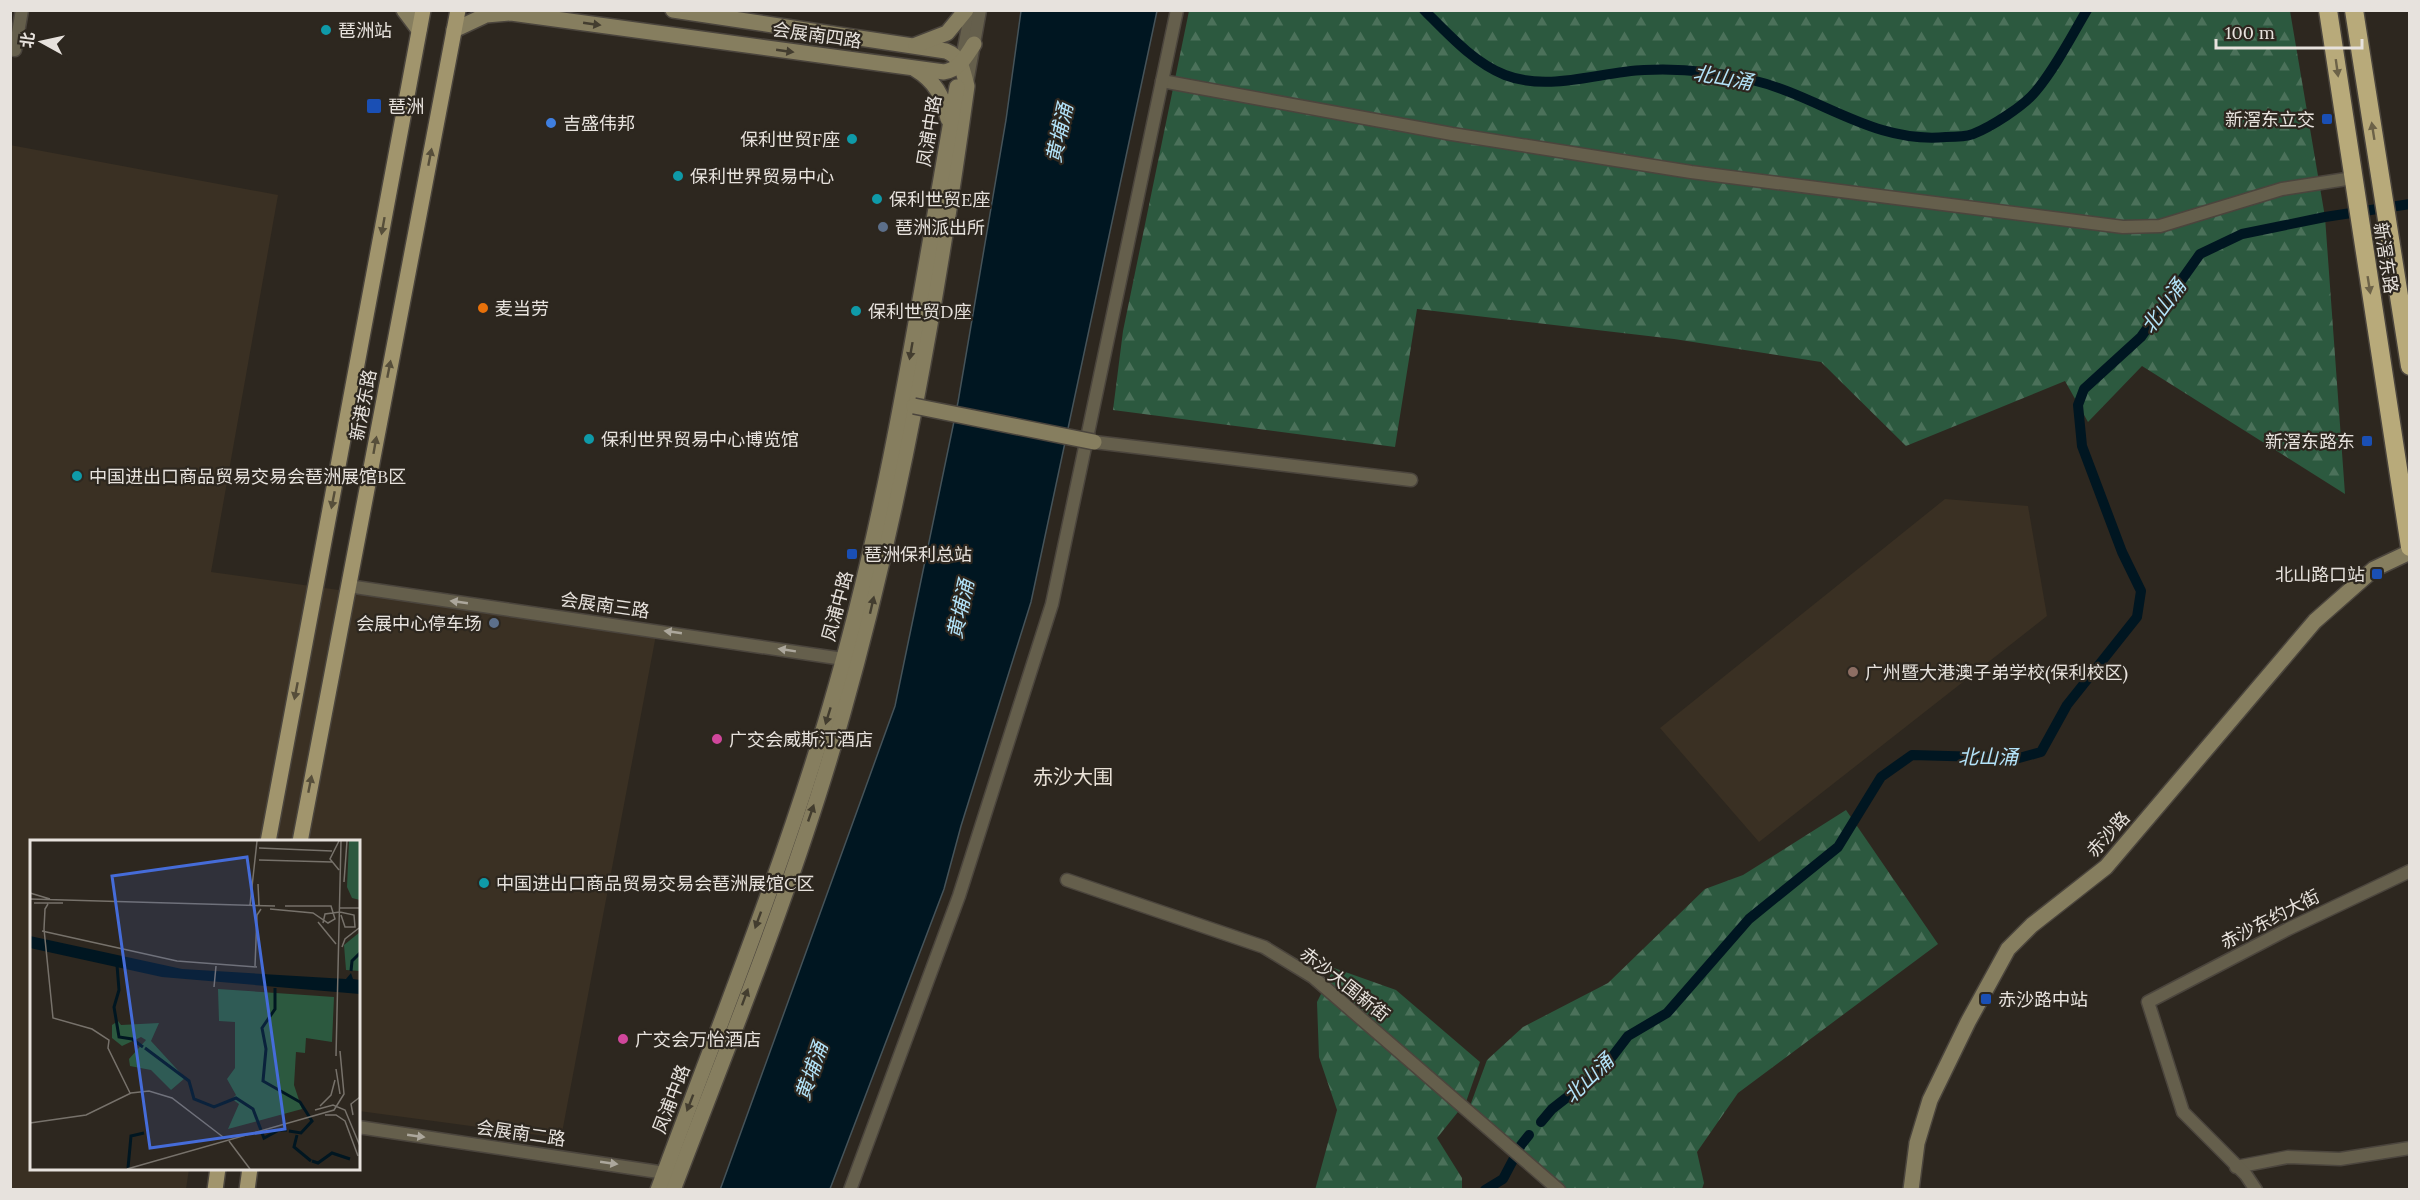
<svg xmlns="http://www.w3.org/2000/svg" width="2420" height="1200" font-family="Lora,'Noto Sans SC',serif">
<defs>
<pattern id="forest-firs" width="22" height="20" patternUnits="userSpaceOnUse" patternTransform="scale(1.5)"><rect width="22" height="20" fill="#2c593f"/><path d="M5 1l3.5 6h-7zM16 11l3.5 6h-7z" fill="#4b715a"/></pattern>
</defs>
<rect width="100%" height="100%" fill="#2d271f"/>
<g fill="#3a3023">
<polygon points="10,145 278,195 211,572 656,635 561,1138 359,1111 358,842 32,842 32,1168 189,1169 186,1189 11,1189"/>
<polygon points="1945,499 2028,506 2047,616 1759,842 1660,728"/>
</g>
<g fill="url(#forest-firs)">
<polygon points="1189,11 2290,11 2325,217 2345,494 2142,366 2088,422 2065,381 1906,446 1821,362 1674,339 1417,309 1395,447 1113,410 1123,331"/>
<polygon points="1846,810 1938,944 1738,1093 1697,1152 1704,1183 1702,1189 1561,1189 1470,1106 1487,1060 1523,1027 1608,983 1705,889 1743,875"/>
<polygon points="1334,968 1396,990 1480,1062 1466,1102 1437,1138 1462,1178 1462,1189 1315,1190 1337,1110 1319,1057 1317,1002"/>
</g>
<polygon fill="#001621" stroke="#455359" stroke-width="1.5" points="1021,11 1157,11 1031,602 961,826 944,889 830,1189 720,1190 895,706 958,402 1006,120"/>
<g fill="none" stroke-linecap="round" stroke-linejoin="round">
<g stroke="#001621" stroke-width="10">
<path d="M1424 10C1447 33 1474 63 1505 75 1549 92 1599 72 1644 70 1681 68 1717 72 1752 80 1820 96 1873 144 1946 137 1954 137 1965 137 1973 134 1991 127 2024 106 2036 91 2056 67 2071 37 2087 10"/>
<polyline points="1541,1122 1552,1109 1602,1070 1628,1036 1667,1013 1749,919 1838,847 1881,777 1912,755 2019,758 2041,752 2067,705 2137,617 2141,591 2122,552 2082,446 2078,405 2084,389 2141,337 2200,254 2242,234 2325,217 2410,204"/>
<polyline points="1485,1190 1503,1179 1521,1145 1529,1135"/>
</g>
<g stroke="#4b453d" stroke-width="15">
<g id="street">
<polyline points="10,49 15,50 22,10"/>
<polyline points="962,59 971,10"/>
<polyline points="1162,81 1452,134 1691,172 2123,227 2160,226 2282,189 2353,178"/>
<polyline points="967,83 980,10"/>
<polyline points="1094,442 1411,480"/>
<polyline points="348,586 850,660"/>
<polyline points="1067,880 1264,947 1313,977 1559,1190"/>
<polyline points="358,1127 672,1174"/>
<polyline points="2236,1167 2288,1157 2340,1159 2410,1148"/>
<polyline points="850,1190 959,896 1052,604 1177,10"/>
<polyline points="2256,1190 2246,1175 2183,1112 2148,1002 2288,929 2410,871"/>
</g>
</g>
<g stroke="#4b453d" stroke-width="18">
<g id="secondary">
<polyline points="404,10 419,30"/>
<path d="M673 10 946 51C962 57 963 72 967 86 938 297 901 508 843 713 798 874 733 1033 673 1190"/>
<path d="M454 30 486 15 511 13 944 72C960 69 966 56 974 44"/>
<polyline points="916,45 947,33 966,10"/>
<path d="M915 69C935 81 943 96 948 119"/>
<path d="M658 1190C717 1030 782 871 830 707 890 504 920 295 957 87"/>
<polyline points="1911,1190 1917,1143 1930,1100 1968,1022 2008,949 2032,925 2106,867 2315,621 2374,569 2410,552"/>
</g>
</g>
<g stroke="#4b453d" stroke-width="18">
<g id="primary">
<polyline points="268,842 423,10"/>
<polyline points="300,842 458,10"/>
<polyline points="215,1190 218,1168"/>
<polyline points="247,1190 250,1168"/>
</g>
</g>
<g stroke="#4b453d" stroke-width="21">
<g id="highway">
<polyline points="2328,10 2410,547"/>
<polyline points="2354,10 2410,366"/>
</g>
</g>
<use href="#street" stroke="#655f4c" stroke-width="12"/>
<use href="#secondary" stroke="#867e5f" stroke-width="15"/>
<use href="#primary" stroke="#a1956d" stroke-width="15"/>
<use href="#highway" stroke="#b8aa7a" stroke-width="18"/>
<g stroke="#4b453d" stroke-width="18" stroke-linecap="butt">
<polyline id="secondary-bridge" points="914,406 1094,442"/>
</g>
<use href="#secondary-bridge" stroke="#867e5f" stroke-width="15"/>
</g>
<defs><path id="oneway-solid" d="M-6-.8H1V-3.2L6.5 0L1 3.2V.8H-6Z" transform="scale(1.5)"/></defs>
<g fill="#433d2f">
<use href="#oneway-solid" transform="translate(592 24) rotate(8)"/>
<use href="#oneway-solid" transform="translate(785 51) rotate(8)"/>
<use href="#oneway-solid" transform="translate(911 351) rotate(100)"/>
<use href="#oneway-solid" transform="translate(872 605) rotate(-77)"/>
<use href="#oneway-solid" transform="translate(828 716) rotate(107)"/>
<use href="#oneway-solid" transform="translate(811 813) rotate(-71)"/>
<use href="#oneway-solid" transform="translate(758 920) rotate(110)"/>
<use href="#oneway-solid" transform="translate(745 997) rotate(-70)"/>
<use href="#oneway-solid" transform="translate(690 1103) rotate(111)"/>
</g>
<g fill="#6c6248">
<use href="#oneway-solid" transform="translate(2337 68) rotate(82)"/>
<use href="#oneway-solid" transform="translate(2373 131) rotate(-99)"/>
<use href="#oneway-solid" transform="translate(2369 285) rotate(81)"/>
</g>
<g fill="#564e3a">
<use href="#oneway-solid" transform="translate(430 157) rotate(-79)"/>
<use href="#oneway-solid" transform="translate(383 226) rotate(100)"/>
<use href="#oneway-solid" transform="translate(389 369) rotate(-79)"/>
<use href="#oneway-solid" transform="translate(375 445) rotate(-80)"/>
<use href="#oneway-solid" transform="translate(333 500) rotate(101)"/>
<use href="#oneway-solid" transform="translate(296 691) rotate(101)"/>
<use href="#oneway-solid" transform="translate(310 784) rotate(-79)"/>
</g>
<g fill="#aca79c">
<use href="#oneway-solid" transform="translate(459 602) rotate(-172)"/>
<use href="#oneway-solid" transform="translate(673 632) rotate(-172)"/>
<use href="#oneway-solid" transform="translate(787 650) rotate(-171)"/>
<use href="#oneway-solid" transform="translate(416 1136) rotate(8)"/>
<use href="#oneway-solid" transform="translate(609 1163) rotate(8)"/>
</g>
<g fill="#0f9aa8" stroke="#2d271f" stroke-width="2">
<circle cx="326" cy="30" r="6"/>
<circle cx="852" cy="139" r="6"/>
<circle cx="678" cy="176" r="6"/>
<circle cx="877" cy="199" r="6"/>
<circle cx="856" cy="311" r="6"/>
<circle cx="589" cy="439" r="6"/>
<circle cx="77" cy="476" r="6"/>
<circle cx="484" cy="883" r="6"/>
</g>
<g fill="#1a4fb4" stroke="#2d271f" stroke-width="2">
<rect x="366" y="98" width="16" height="16" rx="3"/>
<rect x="2321" y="113" width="12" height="12" rx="3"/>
<rect x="2361" y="435" width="12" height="12" rx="3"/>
<rect x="846" y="548" width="12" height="12" rx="3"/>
<rect x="2371" y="568" width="12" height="12" rx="3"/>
<rect x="1980" y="993" width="12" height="12" rx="3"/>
</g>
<circle fill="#3f7fe0" stroke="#2d271f" stroke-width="2" cx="551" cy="123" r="6"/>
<g fill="#5c6f8a" stroke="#2d271f" stroke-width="2">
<circle cx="883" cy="227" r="6"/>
<circle cx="494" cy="623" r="6"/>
</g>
<circle fill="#e8710a" stroke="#2d271f" stroke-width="2" cx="483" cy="308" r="6"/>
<circle fill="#8d6e63" stroke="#2d271f" stroke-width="2" cx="1853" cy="672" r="6"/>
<g fill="#d1479c" stroke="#2d271f" stroke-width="2">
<circle cx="717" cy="739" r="6"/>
<circle cx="623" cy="1039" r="6"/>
</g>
<g text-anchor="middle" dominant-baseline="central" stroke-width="4.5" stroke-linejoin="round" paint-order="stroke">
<g font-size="18" fill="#e7e2dd" stroke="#2d271f" text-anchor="start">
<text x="338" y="30">琶洲站</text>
<text x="388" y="106">琶洲</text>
<text x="2315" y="119" text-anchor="end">新滘东立交</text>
<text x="563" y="123">吉盛伟邦</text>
<text x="840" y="139" text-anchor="end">保利世贸F座</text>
<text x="690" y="176">保利世界贸易中心</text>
<text x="889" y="199">保利世贸E座</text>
<text x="895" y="227">琶洲派出所</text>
<text x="495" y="308">麦当劳</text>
<text x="868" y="311">保利世贸D座</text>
<text x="601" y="439">保利世界贸易中心博览馆</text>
<text x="2355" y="441" text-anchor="end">新滘东路东</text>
<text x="89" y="476">中国进出口商品贸易交易会琶洲展馆B区</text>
<text x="864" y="554">琶洲保利总站</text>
<text x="2365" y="574" text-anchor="end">北山路口站</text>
<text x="482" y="623" text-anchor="end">会展中心停车场</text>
<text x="1865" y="672">广州暨大港澳子弟学校(保利校区)</text>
<text x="729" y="739">广交会威斯汀酒店</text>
<text x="496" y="883">中国进出口商品贸易交易会琶洲展馆C区</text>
<text x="1998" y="999">赤沙路中站</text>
<text x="635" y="1039">广交会万怡酒店</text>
</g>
<g font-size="18" fill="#e7e2dd" stroke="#2d271f">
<text transform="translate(817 35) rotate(8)">会展南四路</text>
<text transform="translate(929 131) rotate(-81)">凤浦中路</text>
<text transform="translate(2386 258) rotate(81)">新滘东路</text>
<text transform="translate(363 405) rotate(-79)">新港东路</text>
<text transform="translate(605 605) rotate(8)">会展南三路</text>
<text transform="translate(837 606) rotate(-75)">凤浦中路</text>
<text transform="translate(2108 834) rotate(-48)">赤沙路</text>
<text transform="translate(2270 919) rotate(-27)">赤沙东约大街</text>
<text transform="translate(1345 984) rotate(38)">赤沙大围新街</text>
<text transform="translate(671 1099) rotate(-69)">凤浦中路</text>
<text transform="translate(521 1133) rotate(8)">会展南二路</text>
</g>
<g font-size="20" font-style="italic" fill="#b3e3f9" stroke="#2d271f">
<text transform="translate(1723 77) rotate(10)">北山涌</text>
<text transform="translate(1059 133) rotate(-78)">黄埔涌</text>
<text transform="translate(2163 306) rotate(-54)">北山涌</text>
<text transform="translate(960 609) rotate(-78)">黄埔涌</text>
<text x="1988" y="756">北山涌</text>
<text transform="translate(811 1071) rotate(-71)">黄埔涌</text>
<text transform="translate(1588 1078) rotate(-44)">北山涌</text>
</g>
<g font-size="20" fill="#e9e1d7" stroke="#2d271f">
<text x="1073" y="776">赤沙大围</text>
</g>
</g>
<g transform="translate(30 840)">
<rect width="330" height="330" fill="#2d271f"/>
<path d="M188 149 304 157 302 202 276 198 275 213 266 212 264 245 272 269 198 289 209 264 202 259 206 255 197 239 205 228V182L189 181ZM88 181 91 185 129 183 121 201 155 238 141 250 121 230 100 226 99 219 116 200 111 197 92 206 82 198V185Z" fill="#2c593f"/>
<path d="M319 1H330V60L322 58 317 47ZM330 92V131L316 130 314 105Z" fill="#2c583f"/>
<path d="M0 96 152 129 316 139 321 133 323 139 330 140V154L132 137 0 108Z" fill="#001621"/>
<path fill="none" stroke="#001621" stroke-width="3" d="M87 125 89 150 84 167 89 197 102 199 113 207M321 131 322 121 330 113M245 148V169L232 188 236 209 233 241 270 262 282 281 271 293 259 291M115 208 159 241 164 259 184 267 206 258 223 269 234 298 249 290H257M267 295 264 307 281 321M282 321 288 323 302 313 320 319M98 328 101 296 114 293"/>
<path fill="none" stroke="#77726b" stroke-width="1.5" d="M309 1 300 19 309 30M229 8 302 11M229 20 302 22M314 42 317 1M228 44 229 65M0 53 20 59M0 59 245 66M4 63H33M18 64 15 69 14 89 23 178 62 189 79 200 78 208 100 253M220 65 227 1M309 68H330M240 69 283 73 298 83 305 79 301 66H255M288 82 306 104M293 83 295 74 310 72 324 75 325 87H315L311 75M12 91 147 121 227 127M312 107 315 99 329 88M225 126 227 75 231 69M184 147 186 126M306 216 311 1M306 229 310 254M290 266 301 255 305 240M285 270 303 265 315 270 330 306M295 275H306L315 281 328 316M323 275 321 264 330 257M0 283 56 275 101 253 119 251 142 258 193 297M199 301 220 329M97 329 304 270 314 254 310 211"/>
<path fill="#456cd9" fill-opacity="0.15" stroke="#456cd9" stroke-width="3" d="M217 17 255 289 120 308 82 36Z"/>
<rect width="330" height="330" fill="none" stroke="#e7e2dd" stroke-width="3"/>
</g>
<rect width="2420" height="1200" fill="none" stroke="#e7e2dd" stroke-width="24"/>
<g transform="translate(42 42) rotate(278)" stroke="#2d271f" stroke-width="4.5" paint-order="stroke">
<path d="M0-4.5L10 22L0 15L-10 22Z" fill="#e7e2dd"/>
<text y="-9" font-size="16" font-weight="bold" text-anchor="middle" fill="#e7e2dd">北</text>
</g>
<path d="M2216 39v9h146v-9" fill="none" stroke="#e7e2dd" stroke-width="3"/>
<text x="2225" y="39" font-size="18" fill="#e7e2dd" stroke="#2d271f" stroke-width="4.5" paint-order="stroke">100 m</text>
</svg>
